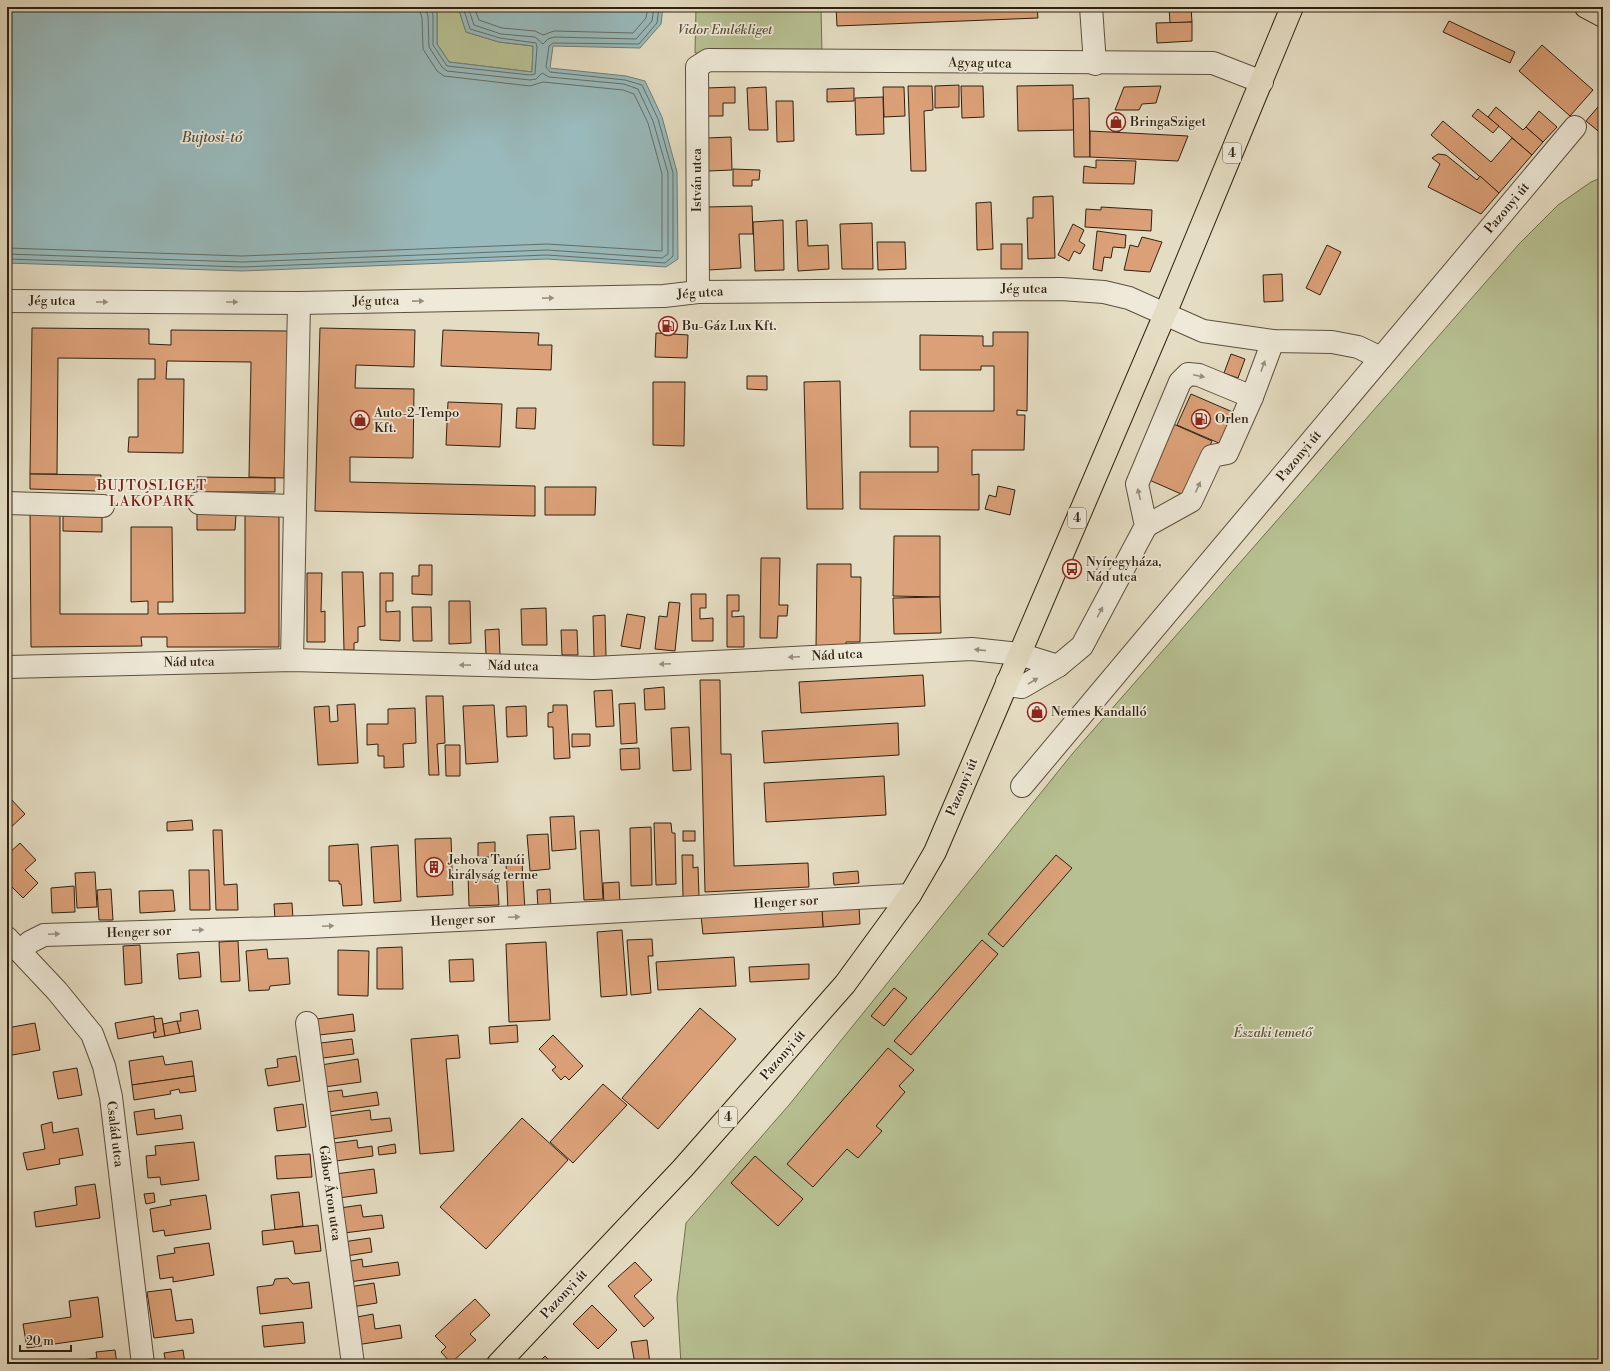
<svg xmlns="http://www.w3.org/2000/svg" width="1610" height="1371" font-family="'Libre Bodoni',serif">
<rect width="100%" height="100%" fill="#e5ddc3"/>
<filter id="stains"><feTurbulence type="fractalNoise" baseFrequency=".005" numOctaves="4"/><feColorMatrix values="0 0 0 0 .2 0 0 0 0 .09 0 0 0 0 .02 0 0 0 .5 -.17"/></filter>
<radialGradient id="worn" r=".72"><stop offset=".6" stop-color="#630" stop-opacity="0"/><stop offset="1" stop-color="#630" stop-opacity=".3"/></radialGradient>
<g fill="#b7c092" stroke="#737051">
<polygon points="433,7 458,7 466,32 499,42 533,46 532,72 449,62 437,44 437,13"/>
<polygon points="696,7 821,7 822,55 695,53"/>
<polygon points="1603,177 1603,1364 681,1364 677,1298 686,1223 789,1105 1073,753 1415,363 1519,244 1558,205 1591,182"/>
</g>
<polygon fill="#99babc" stroke="#6f7d77" points="7,7 433,7 437,13 437,44 449,62 532,72 533,46 499,42 466,32 458,7 663,7 661,24 640,48 553,46 550,68 626,76 645,81 662,117 677,172 678,259 666,267 547,259 242,271 7,263"/>
<g fill="none" stroke-linecap="round" stroke-linejoin="round">
<g stroke="#646e66" stroke-width="1">
<polyline points="430,7 433,15 433,45 447,66 530,75 535,74 537,47 536,43 500,38 470,29 463,7"/>
<polyline points="468,7 474,25 501,34 535,37 543,44 548,39 554,37 636,39 652,21 654,7"/>
<polyline points="474,7 479,20 502,28 535,31 543,35 554,31 633,33 646,18 648,7"/>
<polyline points="7,248 242,256 547,244 662,251 662,174 648,123 634,94 623,90 543,82 530,86 444,76 437,71 423,49 422,18 419,7"/>
<polyline points="7,254 242,262 547,250 662,258 668,254 668,173 653,121 638,89 624,84 549,77 542,73 536,79 530,80 447,71 442,67 429,47 428,16 425,7"/>
<polyline points="7,259 242,267 547,255 665,263 673,256 673,173 658,119 642,85 625,80 550,72 546,67 549,46 553,43 639,44 657,23 659,7"/>
</g>
</g>
<g fill="#dba078" stroke="#2f2110">
<polygon points="836,7 1037,7 1038,18 837,26"/>
<polygon points="1169,7 1191,7 1192,22 1170,23"/>
<polygon points="1449,21 1515,52 1510,63 1443,32"/>
<polygon points="1192,22 1192,41 1157,43 1156,23"/>
<polygon points="1542,45 1593,90 1570,116 1519,71"/>
<polygon points="959,85 959,107 935,108 935,86"/>
<polygon points="1073,85 1074,130 1018,131 1017,86"/>
<polygon points="908,86 932,86 933,110 924,111 926,171 911,171"/>
<polygon points="961,86 983,86 984,117 962,118"/>
<polygon points="1161,86 1156,103 1142,104 1139,110 1115,110 1124,87"/>
<polygon points="735,87 735,103 723,103 723,116 707,116 706,88"/>
<polygon points="766,87 768,130 749,130 747,88"/>
<polygon points="883,87 904,87 905,116 884,117"/>
<polygon points="854,88 854,101 827,102 827,89"/>
<polygon points="883,97 884,134 856,135 855,98"/>
<polygon points="1089,98 1090,157 1074,157 1073,99"/>
<polygon points="776,101 793,101 794,141 777,142"/>
<polygon points="1603,101 1603,135 1586,121"/>
<polygon points="1496,107 1523,130 1526,127 1543,142 1532,155 1488,117"/>
<polygon points="1478,109 1499,126 1493,133 1472,116"/>
<polygon points="1539,111 1557,127 1543,142 1526,127"/>
<polygon points="1443,121 1491,162 1512,138 1532,155 1499,193 1431,135"/>
<polygon points="1090,131 1188,136 1178,161 1090,157"/>
<polygon points="731,137 732,170 708,171 707,138"/>
<polygon points="1438,154 1446,155 1477,180 1480,176 1499,193 1481,214 1428,187 1440,164 1432,158"/>
<polygon points="1096,160 1136,161 1134,184 1083,183 1084,166 1096,168"/>
<polygon points="733,169 760,170 759,180 752,180 752,186 733,186"/>
<polygon points="1053,196 1055,258 1028,259 1027,218 1033,218 1033,197"/>
<polygon points="991,202 993,249 977,250 976,203"/>
<polygon points="752,206 753,234 739,234 741,268 709,270 706,207"/>
<polygon points="1101,207 1152,210 1151,231 1085,227 1086,209 1101,210"/>
<polygon points="783,220 784,270 755,271 753,222"/>
<polygon points="807,220 808,246 828,245 829,269 798,271 796,221"/>
<polygon points="872,223 873,269 842,269 840,224"/>
<polygon points="1073,224 1084,230 1079,241 1085,245 1080,254 1074,251 1069,261 1058,255"/>
<polygon points="1097,231 1126,235 1125,248 1113,247 1111,258 1104,257 1102,271 1093,269"/>
<polygon points="1142,237 1162,242 1150,272 1124,270 1130,245 1138,247"/>
<polygon points="877,242 905,242 906,269 878,270"/>
<rect x="1001" y="244" width="21" height="25"/>
<polygon points="1327,245 1341,252 1320,295 1306,288"/>
<polygon points="1282,274 1283,301 1264,302 1263,275"/>
<polygon points="32,328 149,329 149,344 171,345 171,330 288,331 284,478 249,477 251,362 167,361 166,379 184,379 183,453 128,452 129,437 138,437 138,379 155,379 155,359 58,358 57,474 30,474"/>
<polygon points="320,328 415,330 414,367 356,365 355,388 414,389 413,458 350,457 350,482 535,486 535,516 315,511"/>
<polygon points="443,330 539,333 538,345 552,345 551,370 441,366"/>
<polygon points="993,332 1028,332 1027,411 1017,410 1017,415 1025,415 1024,450 972,450 972,475 979,474 979,510 860,509 860,472 938,472 938,447 910,447 910,411 994,411 994,366 981,366 981,370 920,370 920,335 983,336 983,346 993,346"/>
<polygon points="656,333 688,335 687,358 655,357"/>
<polygon points="1231,354 1245,359 1238,378 1224,373"/>
<polygon points="747,376 767,376 767,390 747,389"/>
<polygon points="840,381 843,509 807,509 804,382"/>
<polygon points="653,382 685,382 684,446 653,445"/>
<polygon points="1191,394 1235,413 1221,444 1177,425"/>
<polygon points="448,402 502,404 500,447 446,445"/>
<polygon points="517,408 536,408 535,429 516,428"/>
<polygon points="1171,423 1212,441 1188,497 1147,479"/>
<polygon points="30,474 101,475 100,491 30,489"/>
<polygon points="197,477 275,478 275,492 197,492"/>
<polygon points="998,486 1015,490 1010,515 985,509 989,495 996,497"/>
<polygon points="545,487 596,487 595,515 545,515"/>
<polygon points="60,509 60,614 148,614 148,601 131,602 131,527 172,527 173,602 158,602 158,614 245,613 245,510 279,510 279,647 167,647 167,637 141,637 142,646 31,647 30,510"/>
<polygon points="197,514 236,515 235,530 197,530"/>
<polygon points="63,516 102,517 102,532 63,531"/>
<polygon points="894,536 940,536 940,597 893,596"/>
<polygon points="761,558 780,558 779,605 788,605 787,616 778,616 777,638 760,638"/>
<polygon points="817,564 851,564 851,577 861,577 860,642 846,642 846,648 816,648"/>
<polygon points="419,565 432,565 432,595 412,594 412,576 419,576"/>
<polygon points="342,572 363,572 365,626 358,627 358,642 354,643 354,650 344,650"/>
<polygon points="307,573 322,573 321,612 325,611 325,642 307,642"/>
<polygon points="380,573 393,573 393,601 386,601 386,612 400,611 400,641 380,640"/>
<polygon points="691,594 706,594 706,608 700,608 700,619 713,618 713,641 692,641"/>
<polygon points="727,595 739,595 739,611 732,611 732,617 744,616 744,647 727,647"/>
<polygon points="940,597 941,633 894,634 893,598"/>
<polygon points="449,601 470,601 471,643 449,644"/>
<polygon points="669,602 680,603 675,651 655,649 659,616 667,617"/>
<polygon points="412,607 431,607 432,641 413,641"/>
<polygon points="546,608 547,645 522,645 521,609"/>
<polygon points="627,614 645,617 640,649 621,646"/>
<polygon points="605,615 606,657 594,657 593,616"/>
<polygon points="499,629 500,655 486,655 485,630"/>
<polygon points="561,630 577,630 578,655 562,655"/>
<polygon points="923,675 925,706 801,713 799,682"/>
<polygon points="700,680 720,680 721,754 731,754 734,866 808,863 809,887 705,892"/>
<polygon points="664,687 665,709 645,710 644,689"/>
<polygon points="612,690 614,726 596,727 594,691"/>
<polygon points="426,696 443,696 445,743 437,744 439,775 429,775"/>
<polygon points="635,703 637,743 621,744 619,704"/>
<polygon points="355,704 358,763 318,765 314,707 329,706 330,722 338,721 337,705"/>
<polygon points="494,705 498,762 466,764 463,706"/>
<polygon points="553,705 567,705 570,758 554,759 553,727 548,727 548,713 553,712"/>
<polygon points="526,706 527,736 507,737 506,707"/>
<polygon points="415,708 416,743 403,744 404,767 384,768 384,756 378,756 378,744 367,745 367,724 388,724 388,709"/>
<polygon points="898,723 899,755 764,763 762,731"/>
<polygon points="689,727 691,770 673,771 671,728"/>
<polygon points="572,734 590,734 590,746 572,747"/>
<polygon points="445,745 460,745 460,776 446,776"/>
<polygon points="639,748 640,769 621,770 620,749"/>
<polygon points="884,776 886,815 766,822 764,783"/>
<polygon points="7,795 25,814 7,831"/>
<polygon points="574,816 576,849 552,851 550,817"/>
<polygon points="192,820 193,830 167,831 167,822"/>
<polygon points="654,823 671,823 672,833 675,833 676,884 656,885"/>
<polygon points="651,827 652,885 631,886 630,828"/>
<polygon points="213,830 222,830 224,885 237,884 238,910 216,910"/>
<polygon points="599,830 603,899 584,900 580,831"/>
<rect x="683" y="831" width="12" height="10"/>
<polygon points="548,834 550,869 530,871 527,835"/>
<polygon points="451,838 453,895 417,897 415,839"/>
<polygon points="495,842 495,857 478,857 478,843"/>
<polygon points="20,843 36,860 25,870 38,883 23,898 7,882 7,855"/>
<polygon points="358,844 362,905 343,906 341,884 339,884 339,881 329,881 329,846"/>
<polygon points="398,845 401,901 374,903 371,847"/>
<polygon points="682,855 693,855 693,868 698,867 699,897 683,897"/>
<polygon points="1056,855 1072,868 1003,947 988,934"/>
<polygon points="522,862 525,910 508,911 506,863"/>
<polygon points="189,870 209,870 210,910 190,910"/>
<polygon points="858,871 859,883 834,885 833,873"/>
<polygon points="95,872 97,907 77,908 75,873"/>
<polygon points="497,873 499,905 469,906 468,875"/>
<polygon points="619,882 620,904 604,905 603,883"/>
<polygon points="74,886 75,912 52,913 51,888"/>
<polygon points="111,889 113,920 99,920 97,890"/>
<polygon points="550,889 551,909 538,909 537,890"/>
<polygon points="173,890 175,911 140,913 139,891"/>
<polygon points="292,903 293,919 275,920 274,904"/>
<polygon points="859,907 860,924 823,927 822,909"/>
<polygon points="822,909 823,927 703,934 701,916"/>
<polygon points="622,930 627,995 601,997 597,932"/>
<polygon points="652,939 653,956 648,956 651,993 631,995 627,940"/>
<polygon points="982,940 998,954 911,1055 894,1041"/>
<polygon points="238,941 240,981 221,982 219,942"/>
<polygon points="546,942 550,1020 509,1022 506,944"/>
<polygon points="140,945 142,983 125,985 123,946"/>
<polygon points="402,947 403,989 377,989 377,948"/>
<polygon points="267,949 268,959 288,958 290,984 270,986 269,990 249,991 246,951"/>
<polygon points="338,950 369,951 368,996 338,995"/>
<polygon points="199,952 201,977 179,979 177,954"/>
<polygon points="734,957 736,986 658,990 656,962"/>
<polygon points="473,959 474,981 450,982 449,960"/>
<polygon points="809,964 809,979 750,982 749,967"/>
<polygon points="894,988 907,998 884,1026 871,1016"/>
<polygon points="700,1008 736,1039 658,1129 622,1098"/>
<polygon points="198,1010 201,1029 180,1033 177,1021 181,1021 180,1013"/>
<polygon points="353,1014 355,1031 319,1035 317,1019"/>
<polygon points="154,1016 156,1032 118,1039 115,1023"/>
<polygon points="162,1018 165,1036 154,1038 153,1032 156,1032 154,1019"/>
<polygon points="177,1021 180,1033 165,1036 163,1024"/>
<polygon points="35,1023 40,1050 7,1056 7,1028"/>
<polygon points="517,1025 518,1042 490,1044 489,1027"/>
<polygon points="458,1035 460,1058 446,1059 454,1151 420,1154 411,1039"/>
<polygon points="553,1035 583,1066 569,1080 565,1076 561,1080 552,1070 556,1067 539,1049"/>
<polygon points="352,1039 354,1054 323,1058 321,1043"/>
<polygon points="888,1048 914,1070 899,1086 905,1092 876,1126 882,1131 858,1158 847,1149 813,1187 787,1164"/>
<polygon points="163,1056 165,1065 192,1061 194,1076 132,1085 129,1061"/>
<polygon points="296,1056 300,1081 268,1086 265,1069 278,1067 277,1059"/>
<polygon points="358,1059 361,1082 324,1087 321,1065"/>
<polygon points="77,1068 82,1095 58,1099 53,1072"/>
<polygon points="194,1076 196,1091 180,1093 179,1089 170,1091 171,1094 134,1100 132,1085"/>
<polygon points="603,1084 627,1105 573,1163 550,1142"/>
<polygon points="342,1090 343,1097 377,1092 379,1105 328,1112 325,1092"/>
<polygon points="303,1104 306,1127 277,1131 274,1108"/>
<polygon points="154,1109 155,1119 181,1115 183,1129 137,1135 134,1112"/>
<polygon points="370,1110 371,1120 390,1118 392,1131 331,1139 328,1116"/>
<polygon points="522,1118 568,1160 486,1249 440,1207"/>
<polygon points="52,1122 53,1133 78,1128 83,1155 59,1159 60,1164 27,1170 23,1153 45,1149 41,1125"/>
<polygon points="357,1140 358,1148 372,1146 373,1156 336,1161 334,1143"/>
<polygon points="194,1142 199,1180 161,1185 160,1177 148,1178 146,1156 156,1155 155,1146"/>
<polygon points="395,1144 396,1153 379,1155 378,1147"/>
<polygon points="310,1154 312,1177 277,1179 275,1156"/>
<polygon points="755,1156 803,1199 778,1226 731,1183"/>
<polygon points="374,1169 377,1193 338,1198 335,1174"/>
<polygon points="95,1184 100,1218 36,1227 34,1212 77,1205 75,1187"/>
<polygon points="299,1192 303,1226 275,1230 271,1195"/>
<polygon points="154,1193 155,1202 146,1204 144,1194"/>
<polygon points="206,1195 211,1229 165,1236 164,1230 153,1232 150,1209 171,1205 170,1200"/>
<polygon points="361,1205 363,1217 382,1215 384,1228 344,1233 340,1208"/>
<polygon points="318,1225 321,1251 295,1254 293,1241 263,1245 262,1231"/>
<polygon points="370,1238 372,1252 346,1256 343,1242"/>
<polygon points="209,1243 214,1275 173,1282 173,1277 160,1279 157,1256 175,1253 174,1248"/>
<polygon points="362,1259 363,1267 398,1262 400,1275 349,1282 346,1262"/>
<polygon points="635,1262 652,1280 634,1296 654,1318 644,1327 608,1286"/>
<polygon points="288,1278 293,1284 309,1282 312,1308 260,1314 257,1287 273,1285 275,1279"/>
<polygon points="374,1283 377,1303 352,1307 349,1287"/>
<polygon points="171,1289 176,1321 192,1319 194,1333 154,1338 147,1292"/>
<polygon points="98,1297 103,1337 27,1348 23,1324 71,1317 69,1301"/>
<polygon points="475,1299 490,1315 470,1334 476,1340 451,1363 441,1352 446,1347 435,1336"/>
<polygon points="592,1305 617,1330 598,1349 573,1324"/>
<polygon points="373,1314 375,1329 400,1325 402,1338 356,1345 352,1318"/>
<polygon points="303,1322 305,1343 264,1347 262,1326"/>
<polygon points="647,1340 650,1364 635,1364 631,1342"/>
<polygon points="115,1350 117,1364 68,1364 68,1362 97,1358 96,1352"/>
<polygon points="183,1350 185,1364 166,1364 164,1353"/>
<polygon points="545,1356 553,1364 537,1364"/>
<polygon points="216,1361 216,1364 198,1364"/>
</g>
<g fill="none" stroke-linecap="round" stroke-linejoin="round">
<g stroke="#5c503d" stroke-width="24">
<g id="minor">
<polyline points="1091,7 1095,64"/>
<polyline points="698,292 697,67 708,60 1213,63 1262,82"/>
<polyline points="7,301 299,303 664,296 698,292 1061,289 1104,292 1129,298 1203,331 1273,341 1332,342 1358,347 1381,358"/>
<polyline points="7,503 103,506"/>
<polyline points="199,503 294,506"/>
<polyline points="1146,526 1191,501 1212,456 1227,453 1252,397 1273,341"/>
<polyline points="292,660 299,303"/>
<polyline points="7,667 292,660 593,668 972,649 1019,654 1058,666"/>
<polyline points="1007,682 1014,686 1022,687 1058,666 1082,646 1146,526 1137,484 1180,382 1188,374 1199,375 1252,397"/>
<polyline points="1022,786 1575,127"/>
<polyline points="7,938 57,991 92,1034 104,1066 111,1097 143,1364"/>
<polyline points="21,951 30,942 44,935 308,927 480,919 910,895"/>
<polyline points="307,1023 353,1364"/>
</g>
</g>
<g stroke="#2f2110" stroke-width="24">
<g id="major">
<polyline points="1586,7 1603,16"/>
<polyline points="498,1364 683,1168 845,984 910,895 935,852 1165,314 1292,7"/>
</g>
</g>
<use href="#minor" stroke="#eee9d8" stroke-width="22"/>
<use href="#major" stroke="#e5ddc3" stroke-width="22"/>
</g>
<defs><path id="oneway-solid" d="M-6-.8H1V-3.2L6.5 0L1 3.2V.8H-6Z"/></defs>
<g fill="#988f7e">
<use href="#oneway-solid" transform="translate(548 298) rotate(-1)"/>
<use href="#oneway-solid" transform="translate(418 301) rotate(-1)"/>
<use href="#oneway-solid" transform="translate(102 302)"/>
<use href="#oneway-solid" transform="translate(232 302)"/>
<use href="#oneway-solid" transform="translate(1263 366) rotate(-70)"/>
<use href="#oneway-solid" transform="translate(1199 376) rotate(12)"/>
<use href="#oneway-solid" transform="translate(1198 487) rotate(-66)"/>
<use href="#oneway-solid" transform="translate(1139 494) rotate(-103)"/>
<use href="#oneway-solid" transform="translate(1100 612) rotate(-62)"/>
<use href="#oneway-solid" transform="translate(980 650) rotate(-174)"/>
<use href="#oneway-solid" transform="translate(794 657) rotate(177)"/>
<use href="#oneway-solid" transform="translate(665 664) rotate(177)"/>
<use href="#oneway-solid" transform="translate(465 665) rotate(-179)"/>
<use href="#oneway-solid" transform="translate(1033 681) rotate(-31)"/>
<use href="#oneway-solid" transform="translate(514 917) rotate(-3)"/>
<use href="#oneway-solid" transform="translate(328 926) rotate(-3)"/>
<use href="#oneway-solid" transform="translate(198 930) rotate(-2)"/>
<use href="#oneway-solid" transform="translate(54 934) rotate(-2)"/>
</g>
<defs>
<g id="shop-ring" transform="scale(1)"><circle r="9.5" fill="#eee9d8" stroke="#8f2418" stroke-width="1.5"/><path d="M-5-2.5h2.3a2.7 3.5 0 0 1 5.4 0H5L5.5 6h-11ZM-1.5-2.5h3a1.5 2.3 0 0 0-3 0Z" fill="#8f2418"/></g>
<g id="fuel-ring" transform="scale(1)"><circle r="9.5" fill="#eee9d8" stroke="#8f2418" stroke-width="1.5"/><path d="M-5.5-6h7V0h2V4h1.3V-2.5L3-4.5l.8-.8L6-3V5H2.5V1h-1V6h-7ZM-4.2-4.7v3.2H.2V-4.7Z" fill="#8f2418"/></g>
<g id="bus-ring" transform="scale(1)"><circle r="9.5" fill="#eee9d8" stroke="#8f2418" stroke-width="1.5"/><path d="M-5-6H5V4H4V6H2V4H-2V6H-4V4H-5ZM-3.5-4V0h7V-4ZM-3.5 1.2v1.5H-2V1.2ZM2 1.2v1.5H3.5V1.2Z" fill="#8f2418"/></g>
<g id="building-ring" transform="scale(1)"><circle r="9.5" fill="#eee9d8" stroke="#8f2418" stroke-width="1.5"/><path d="M-4-6H4V6H1V3H-1V6H-4ZM-2.5-4.3h1.7v1.8h-1.7ZM.8-4.3h1.7v1.8H.8ZM-2.5-1h1.7V.8h-1.7ZM.8-1h1.7V.8H.8Z" fill="#8f2418"/></g>
</defs>
<g fill-rule="evenodd">
<use href="#shop-ring" x="1116" y="122"/>
<use href="#fuel-ring" x="668" y="326"/>
<use href="#fuel-ring" x="1201" y="419"/>
<use href="#shop-ring" x="360" y="420"/>
<use href="#bus-ring" x="1072" y="569"/>
<use href="#shop-ring" x="1037" y="712"/>
<use href="#building-ring" x="434" y="867"/>
</g>
<g text-anchor="middle" dominant-baseline="central" stroke-width="3.5" stroke-linejoin="round" paint-order="stroke">
<g fill="#eee9d8" stroke="#685d4c" stroke-width="1">
<rect x="1223" y="143" width="18" height="20" rx="3"/>
<rect x="1068" y="508" width="18" height="20" rx="3"/>
<rect x="719" y="1107" width="18" height="20" rx="3"/>
</g>
<g font-size="12" font-weight="bold" fill="#2f2110">
<text x="1232" y="153">4</text>
<text x="1077" y="518">4</text>
<text x="728" y="1117">4</text>
</g>
<g font-size="13" font-style="italic" fill="#585137" stroke="#eee9d8">
<text x="725" y="30">Vidor Emlékliget</text>
<text x="1273" y="1033">Északi temető</text>
</g>
<g font-size="13" fill="#2f2110" stroke="#eee9d8">
<text transform="translate(980 63) rotate(1)">Agyag utca</text>
<text transform="translate(697 180) rotate(-90)">István utca</text>
<text transform="translate(1507 208) rotate(-50)">Pazonyi út</text>
<text x="1024" y="289">Jég utca</text>
<text transform="translate(700 293) rotate(-4)">Jég utca</text>
<text x="52" y="301">Jég utca</text>
<text transform="translate(376 301) rotate(-1)">Jég utca</text>
<text transform="translate(1299 456) rotate(-50)">Pazonyi út</text>
<text transform="translate(837 655) rotate(-3)">Nád utca</text>
<text transform="translate(189 662) rotate(-1)">Nád utca</text>
<text transform="translate(513 666) rotate(1)">Nád utca</text>
<text transform="translate(962 787) rotate(-67)">Pazonyi út</text>
<text transform="translate(786 902) rotate(-3)">Henger sor</text>
<text transform="translate(463 920) rotate(-3)">Henger sor</text>
<text transform="translate(139 932) rotate(-2)">Henger sor</text>
<text transform="translate(783 1055) rotate(-49)">Pazonyi út</text>
<text transform="translate(115 1134) rotate(83)">Család utca</text>
<text transform="translate(330 1193) rotate(82)">Gábor Áron utca</text>
<text transform="translate(564 1294) rotate(-47)">Pazonyi út</text>
</g>
<g font-size="13" fill="#2f2110" stroke="#eee9d8" text-anchor="start">
<text x="1130" y="122">BringaSziget</text>
<text x="682" y="326">Bu-Gáz Lux Kft.</text>
<text x="374" y="413">Auto-2-Tempo<tspan x="374" dy="15">Kft.</tspan></text>
<text x="1215" y="419">Orlen</text>
<text x="1086" y="562">Nyíregyháza,<tspan x="1086" dy="15">Nád utca</tspan></text>
<text x="1051" y="712">Nemes Kandalló</text>
<text x="448" y="860">Jehova Tanúi<tspan x="448" dy="15">királyság terme</tspan></text>
</g>
<g font-size="14" font-style="italic" fill="#4f4f44" stroke="#eee9d8">
<text x="212" y="138">Bujtosi-tó</text>
</g>
<g font-size="14" letter-spacing="1" fill="#7a1f14" stroke="#eee9d8">
<text x="152" y="486">BUJTOSLIGET<tspan x="152" dy="16">LAKÓPARK</tspan></text>
</g>
</g>
<rect width="1610" height="1371" fill="none" stroke="#e5ddc3" stroke-width="24"/>
<rect x="8" y="8" width="1594" height="1355" fill="none" stroke="#2f2110" stroke-width="2"/>
<rect x="12" y="12" width="1586" height="1347" fill="none" stroke="#2f2110"/>
<path d="M20 1345v6h51v-6" fill="none" stroke="#2f2110" stroke-width="2"/>
<text x="26" y="1345" font-size="12" fill="#2f2110" stroke="#eee9d8" stroke-width="3" paint-order="stroke">20 m</text>
<rect width="100%" height="100%" filter="url(#stains)"/>
<rect width="100%" height="100%" fill="url(#worn)"/>
</svg>
